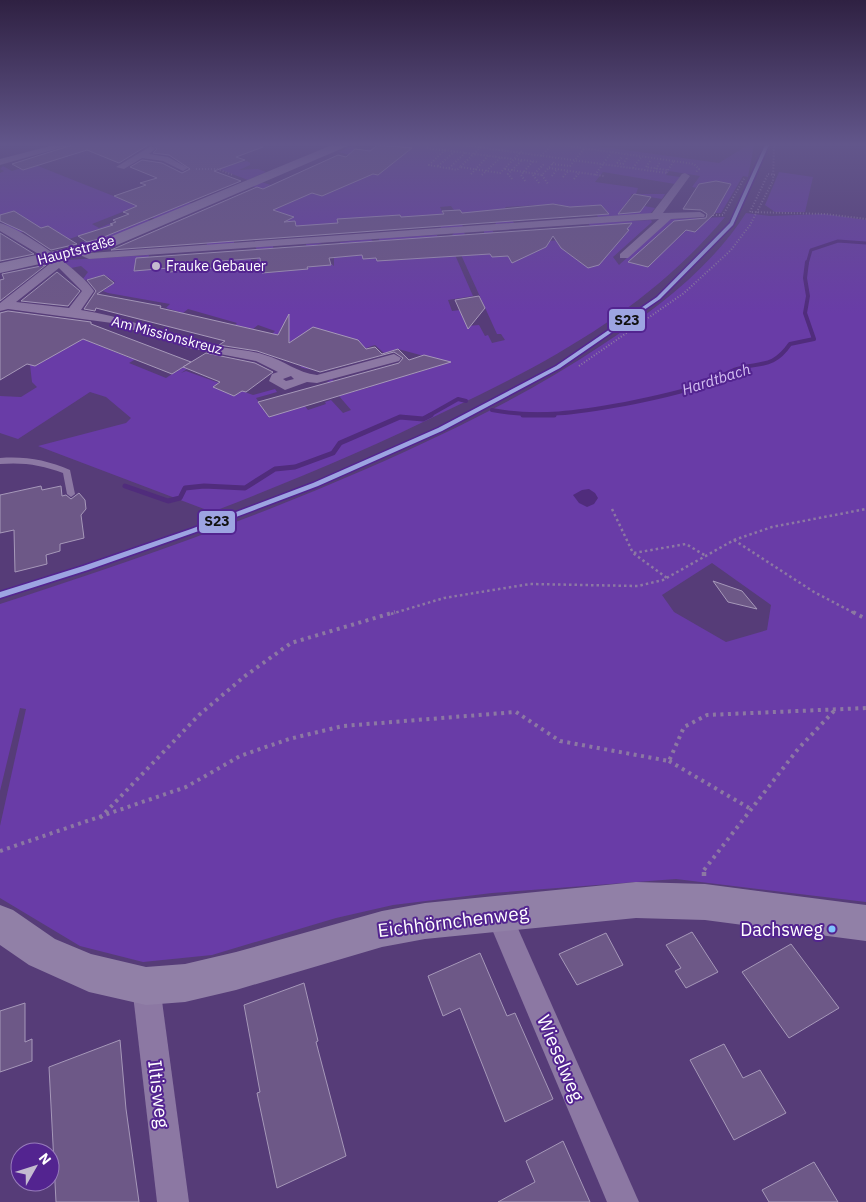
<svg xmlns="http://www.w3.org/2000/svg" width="866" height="1202" font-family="'IBM Plex Sans',sans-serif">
<rect width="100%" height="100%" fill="#563c78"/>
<g fill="#693ca7" fill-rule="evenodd">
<polygon points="395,145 589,145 719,163 748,145 754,145 748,177 743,176 721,213 715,213 719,205 707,190 692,187 700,176 669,171 666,175 680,177 675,184 603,172 595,182 638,188 636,194 665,194 662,199 632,194 629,199 636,201 627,202 622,209 639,212 644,206 655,208 650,214 598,217 597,215 609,214 601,205 586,206 573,211 569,206 561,207 559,204 505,207 514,223 496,224 489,212 463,216 460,210 454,210 451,206 440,207 445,218 462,224 463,227 441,228 438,221 403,221 400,215 337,220 338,225 297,228 296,224 234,233 234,244 207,246 206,235 271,192 251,186 261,182 284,189 354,182 362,178 350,155 338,152 353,146 355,149 352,152 361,153 367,149 406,153 411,149"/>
<polygon points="247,161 250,163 250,165 239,170 258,169 266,172 248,180 216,168"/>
<polygon points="33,164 121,199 167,195 193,204 155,219 143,214 138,206 135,207 92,224 99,228 109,224 116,228 140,216 153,222 85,246 79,243 89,240 81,235 66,240 36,228 19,233 0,221 0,173 4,171 0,169 3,166 12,171"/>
<polygon points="779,172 813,177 805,212 775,212 765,205"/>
<path d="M746 213 770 216 824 214 866 220V902L676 879 492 893 393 905 336 918 212 955 143 962 80 946 0 898V826L26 709 20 708 0 791V604C124 564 247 521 366 469 448 433 527 395 602 345 655 310 711 268 746 213ZM712 563 771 605 767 630 726 642 674 612 662 595Z"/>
<path d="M725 217C650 307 552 361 448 410 371 448 292 481 212 512L38 446 126 423 131 418 106 397 90 392 18 439 0 433V396L21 397 37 387 32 382 30 365 21 361 0 358 50 332 78 342 91 335 88 341 130 358 142 352 146 353 129 363 166 378 183 367 187 369 181 373 186 371 219 383 214 387 234 396 242 391 253 395 275 389 277 392 256 398 269 417 304 405 308 410 326 404 325 402 331 400 343 413 351 410 327 382 332 379 345 394 371 387 364 378 404 376 400 367 409 375 428 369 439 360 398 349 384 353 375 345C347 353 331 378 300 367L318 354 296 343 269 337 275 331 258 325 253 329 235 325 237 323 188 309 183 313 166 308 170 304 108 293 103 291 115 282 105 275 85 280 83 279 88 272 81 266 71 268 65 262 67 260 149 255 145 270 169 268V272L213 268 222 265V261L251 259V265H258L256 247 273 246 274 253 260 256 262 273 309 268 306 244 322 243 310 247 334 266V257L345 256 340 242 371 239 376 245H380L379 238 437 235 440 243 452 248 473 296 448 300 452 311 460 310 467 326 479 325 485 336 488 335 492 343 505 340 501 334H497L452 235 454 233 464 232 467 241 484 235V231L492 230 501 245 489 252 492 257 515 256 549 241 559 240 606 248 588 223 651 220 652 222 613 257 619 265 670 219Z"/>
</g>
<polygon fill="#502c7c" points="589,489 595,493 598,498 594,504 587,507 579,503 573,495 582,490"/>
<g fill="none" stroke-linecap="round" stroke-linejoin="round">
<polyline stroke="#502c7c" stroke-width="3" points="807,264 811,250 838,241 866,243"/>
<g stroke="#502c7c" stroke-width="4">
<path d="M492 410C538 419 580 412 625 404 650 399 675 394 699 386 711 382 722 375 734 370 759 361 772 370 790 344L814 339 805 313 808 296 805 278 807 262"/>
<polyline points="428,416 458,399 466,401"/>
</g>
<g stroke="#502c7c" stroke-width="5">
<polyline points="523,415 554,415"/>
<polyline points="125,486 168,501 180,498 185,488 204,486 245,488 275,469 295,467 333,453 340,443 400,417 423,419 431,415"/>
</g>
</g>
<g fill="#6d5887" stroke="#a698b9">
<polygon points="72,145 148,145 119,163 87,150 23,170 12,164"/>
<polygon points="153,145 262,145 263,147 236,157 245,160 214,171 241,181 99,239 87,242 78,236 113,225 110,224 116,222 113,220 129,214 123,212 137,206 114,196 146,185 140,183 157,178 130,167 142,160 162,163 182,173 190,169 169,155 153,153 157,149"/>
<polygon points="378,145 412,148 378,175 373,174 322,196 312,193 273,210 294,217 284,222 295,221 296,226 338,223 337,219 400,215 401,217 444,214 442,211 460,210 462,213 553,204 570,207 601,205 609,214 111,250 257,187 263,189 338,155 346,157 355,149 370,151"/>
<polygon points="716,181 731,184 714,214 695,232 686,230 648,267 628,262 674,221 706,218 707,214 701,210 683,209 699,184"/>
<polygon points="634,194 651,197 640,212 618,214"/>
<polygon points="14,211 41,228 48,226 77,244 51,250 24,232 0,221 0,215"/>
<polygon points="632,223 627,229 629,230 599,265 588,268 561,248 553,236 546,247 512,263 508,256 492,257 490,254 377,261 376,258 363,259 362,255 329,258 331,265 307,267 308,269 262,273 260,258 222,261 220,267 213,268 169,272 169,268 134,271 136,258"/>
<polygon points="0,233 34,254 0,261"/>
<polygon points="46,265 0,301 0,280 4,279 2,274"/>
<polygon points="57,272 80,291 68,306 21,301"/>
<polygon points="104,275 114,283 97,294 161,306 160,308 278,335 289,314 289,343 313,327 358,340 366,349 375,347 382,354 398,349 409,360 424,355 451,362 269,417 258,402 399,363 403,358 394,352 320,372 257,351 219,345 225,341 96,308 95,311 84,309 96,291 87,280"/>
<polygon points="479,296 485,308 468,329 455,300"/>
<polygon points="8,311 91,322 91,324 191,362 172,374 83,339 35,366 27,364 0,380 0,313"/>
<polygon points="206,353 255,363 273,372 246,392 242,391 234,396 213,387 220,382 183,367"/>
<polygon points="41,486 42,490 61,486 62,496 66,495 71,499 79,493 85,500 86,509 81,515 84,538 60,544 60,551 46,555 47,564 15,572 14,530 0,533 0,495"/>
<polygon points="713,581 742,591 757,609 728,602"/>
<polygon points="692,932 718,972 686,988 675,971 681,968 666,945"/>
<polygon points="606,933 623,965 577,985 559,954"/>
<polygon points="791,944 839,1008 789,1038 742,972"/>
<polygon points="480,953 507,1016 515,1013 553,1099 505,1122 460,1008 443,1016 428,976"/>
<polygon points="304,983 318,1041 316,1042 346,1156 277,1188 257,1093 260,1092 244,1005"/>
<polygon points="25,1003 25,1042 32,1039 32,1061 0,1072 0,1011"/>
<polygon points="120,1040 126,1109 139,1202 56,1202 49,1067"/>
<polygon points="724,1044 743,1078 760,1070 786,1113 734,1140 690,1060"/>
<polygon points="563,1141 590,1202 498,1202 535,1182 526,1161"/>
<polygon points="814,1162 838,1202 769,1202 762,1190"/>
</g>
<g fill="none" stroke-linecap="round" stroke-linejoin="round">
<g stroke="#8c78a3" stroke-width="2" stroke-dasharray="1 2" stroke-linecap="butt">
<polyline points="463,145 667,173"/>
<polyline points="483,145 460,167 500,173 523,150"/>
<polyline points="562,145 674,161 666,173"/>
<polyline points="427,148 513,159"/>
<polyline points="445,150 429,165 457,170 460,167"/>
<polyline points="541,156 552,145"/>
<polyline points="515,159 538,162"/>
<polyline points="650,161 646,167 667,170"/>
<polyline points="674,161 694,164 699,169 696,172"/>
<polyline points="617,163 623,164 627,158"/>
<polyline points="617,163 622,157"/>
<polyline points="552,164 570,166 584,149"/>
<polyline points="438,166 454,152"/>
<polyline points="449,168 465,153"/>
<polyline points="549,168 604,176"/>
<polyline points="633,168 641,157"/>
<polyline points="196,169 217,169 233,175"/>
<polyline points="505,169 542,175 555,161"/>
<polyline points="656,169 660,162"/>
<polyline points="471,174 488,156"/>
<polyline points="482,175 500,158"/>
<polyline points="542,175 548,184"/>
<polyline points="595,175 611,153"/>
<polyline points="775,175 768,174 750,212 825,214 866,219"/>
<polyline points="552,176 557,169"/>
<polyline points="563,177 568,171"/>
<polyline points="512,179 508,174 522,160"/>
<polyline points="574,179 579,173"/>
<polyline points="525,181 521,175 533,161"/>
<polyline points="539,183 533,175 544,164"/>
<polyline points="713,215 723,215 745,177"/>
<polyline points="579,366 684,293 731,250 750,225 773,181 774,145"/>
</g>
<g stroke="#8c78a3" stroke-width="2.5" stroke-dasharray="2.5 3" stroke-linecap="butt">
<polyline points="612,509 633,553 667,578"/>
<polyline points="734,540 814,592 856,614"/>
<polyline points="634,553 686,544 706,556"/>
<polyline points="391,614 444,598 530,584 638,586 663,580 734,540 772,527 866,509"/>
</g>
<g stroke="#8c78a3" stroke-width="4" stroke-dasharray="3 4.5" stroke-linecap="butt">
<polyline points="853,612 866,619"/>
<polyline points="669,761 749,808"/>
<polyline points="100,818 199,715 245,676 291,643 395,612"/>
<polyline points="0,851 186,787 240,756 289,739 343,726 516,712 560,741 669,761 684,727 707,715 866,708"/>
<polyline points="704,870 798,749 834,711"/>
</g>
<polyline stroke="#8c78a3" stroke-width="4.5" stroke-dasharray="4 5.5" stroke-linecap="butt" points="704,876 704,869"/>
<path fill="#8c78a3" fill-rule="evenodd" d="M0 458C25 456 47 460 70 470L75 494 71 497 67 494 63 473C42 465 23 462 0 464Z"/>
<g fill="#8c78a3" fill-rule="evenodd">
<polygon points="54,145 70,145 0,165 0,159"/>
<polygon points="151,146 155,149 149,154 168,157 188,168 183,171 163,161 142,158 124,169 116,167"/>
<polygon points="685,173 690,176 663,213 700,212 705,215 704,217 671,219 628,258 620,258 620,254 659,219 89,259 73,252 79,249 90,253 652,213 682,174"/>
<path d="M0 223C23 229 81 271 94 291L81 310C122 316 158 331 198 343 220 349 243 348 265 355 284 360 297 373 317 375L394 354 401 358 399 361 317 383 307 382 285 390 269 381 272 374 278 372 256 361 189 348 112 323 8 309 0 311V303L52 262 0 231ZM59 268 82 291 69 308 16 302ZM291 376 294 379 286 381 283 379Z"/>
<polygon points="499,902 508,906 639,1202 607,1202 486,915 490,906"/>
<polygon points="146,972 156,976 160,986 189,1202 157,1202 132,986 136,976"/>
</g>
<g fill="#9180a7" fill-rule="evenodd">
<polygon points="332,145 350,145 110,248 0,273 0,263 100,241"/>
<polygon points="636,882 705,884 866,905 866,941 705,920 636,918 425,939 382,947 236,990 185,1002 146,1005 89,992 29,965 0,945 0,905 13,910 55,939 91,954 146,967 185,964 236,952 382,911 425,903"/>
</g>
<g stroke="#532490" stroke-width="3">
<polygon id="rail-1" points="765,145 769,145 733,225 660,299 560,368 442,431 318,486 196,532 88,570 0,598 0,592 83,566 191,529 313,483 438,428 556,366 657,297 730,223"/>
</g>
<use href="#rail-1" fill="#9da4e2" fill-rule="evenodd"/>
</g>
<linearGradient id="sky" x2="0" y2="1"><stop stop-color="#2f2142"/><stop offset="0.46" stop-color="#62568b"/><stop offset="1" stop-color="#62568b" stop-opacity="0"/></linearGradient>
<rect width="866" height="314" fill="url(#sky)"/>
<circle fill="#c4bbd0" stroke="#532490" stroke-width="2" cx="156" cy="266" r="5"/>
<circle fill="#80c4ff" stroke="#532490" stroke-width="2" cx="832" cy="929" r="4.5"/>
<g text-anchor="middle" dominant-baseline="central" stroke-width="4" stroke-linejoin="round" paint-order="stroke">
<g font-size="14" fill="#fff" stroke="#532490">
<text transform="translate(76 250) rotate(-15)">Hauptstraße</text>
<text transform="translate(167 335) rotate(15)">Am Missionskreuz</text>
</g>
<g font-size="14" fill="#fff" stroke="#532490" text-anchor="start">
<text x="166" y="266">Frauke Gebauer</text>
</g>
<g font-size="15" font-style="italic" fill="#d5c0f3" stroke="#532490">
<text transform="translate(716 379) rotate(-18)">Hardtbach</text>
</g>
<g font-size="18" fill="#fff" stroke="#532490" text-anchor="end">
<text x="823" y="929">Dachsweg</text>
</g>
<g font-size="19" fill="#fff" stroke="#532490">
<text transform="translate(453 921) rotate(-7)">Eichhörnchenweg</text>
<text transform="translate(561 1058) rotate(67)">Wieselweg</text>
<text transform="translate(159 1094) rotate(83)">Iltisweg</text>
</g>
</g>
<g stroke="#532490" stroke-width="2">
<rect x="608" y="308" width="38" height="24" rx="5" fill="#9da4e2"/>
<rect x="198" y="510" width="38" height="24" rx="5" fill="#9da4e2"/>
</g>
<g font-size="14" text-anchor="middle" font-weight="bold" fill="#111">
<text x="627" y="325">S23</text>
<text x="217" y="526">S23</text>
</g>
<g transform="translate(35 1167) rotate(51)"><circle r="24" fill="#532490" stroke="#987cbc"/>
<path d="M0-4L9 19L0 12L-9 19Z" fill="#c4bbd0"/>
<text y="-8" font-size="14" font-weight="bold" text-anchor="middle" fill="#ffffff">N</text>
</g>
</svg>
